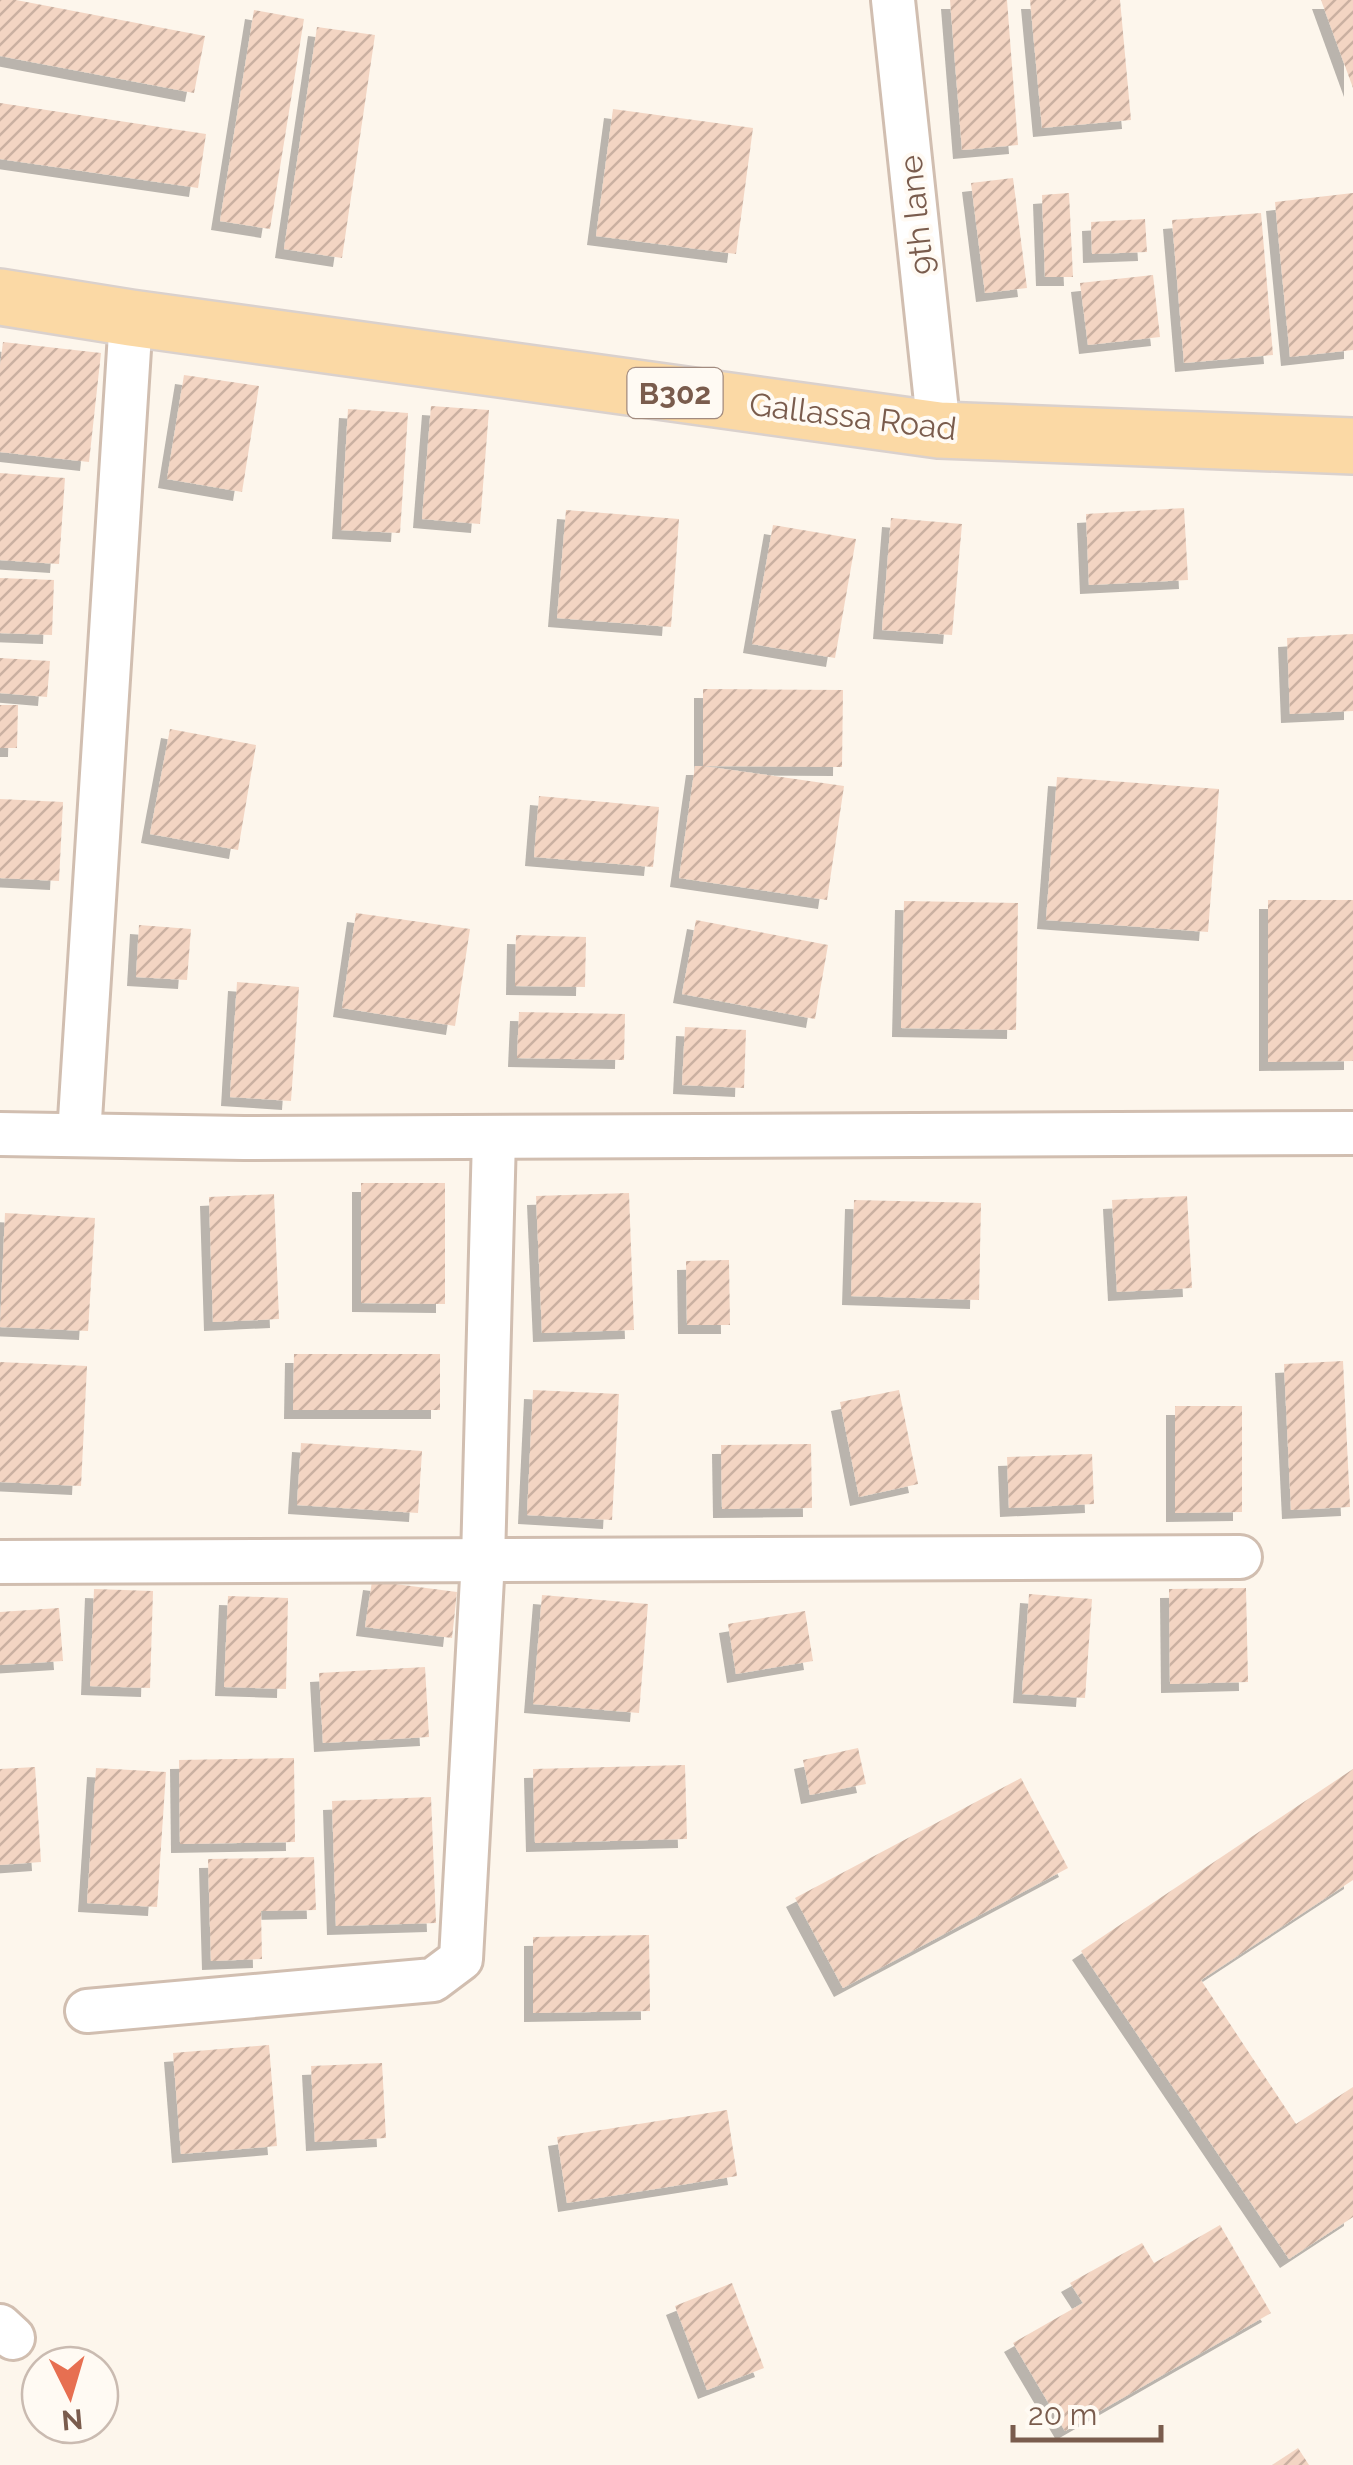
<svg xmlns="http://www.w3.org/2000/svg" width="1353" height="2465" font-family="Raleway,sans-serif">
<defs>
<pattern id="building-hatch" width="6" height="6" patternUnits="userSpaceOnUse" patternTransform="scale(2.5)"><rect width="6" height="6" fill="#f3d5c3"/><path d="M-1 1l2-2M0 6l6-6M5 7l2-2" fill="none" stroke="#cab0a1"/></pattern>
<filter id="shadow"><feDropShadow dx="-9" dy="9" stdDeviation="0" flood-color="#0004"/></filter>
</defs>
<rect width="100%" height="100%" fill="#fdf6ec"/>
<g fill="url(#building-hatch)" filter="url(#shadow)">
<polygon points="0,0 16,0 205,36 194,93 0,56"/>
<polygon points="950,0 1007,0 1018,145 962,150"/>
<polygon points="1030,0 1120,0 1131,120 1042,128"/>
<polygon points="1321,0 1353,0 1353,88"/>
<polygon points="254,10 304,19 270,229 220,221"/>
<polygon points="317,27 375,35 342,258 284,249"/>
<polygon points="0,103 206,134 198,188 0,159"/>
<polygon points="613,109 753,128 736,254 596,236"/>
<polygon points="1013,178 1027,288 985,293 971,183"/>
<polygon points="1069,193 1073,277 1045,277 1042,195"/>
<polygon points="1353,193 1353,350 1290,357 1275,202"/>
<polygon points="1261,213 1273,355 1184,363 1172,220"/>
<polygon points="1145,219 1147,252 1092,254 1091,222"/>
<polygon points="1153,275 1160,337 1088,345 1080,283"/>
<polygon points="3,342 101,353 89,462 0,452 0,366"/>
<polygon points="184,375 259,386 242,492 167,479"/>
<polygon points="431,406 489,410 480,524 422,519"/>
<polygon points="348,409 408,413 400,533 341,530"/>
<polygon points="0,473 65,478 59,564 0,560"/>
<polygon points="1184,508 1188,580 1089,585 1086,514"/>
<polygon points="566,510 679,519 671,627 557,618"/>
<polygon points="891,518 962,524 952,635 882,630"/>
<polygon points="773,525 856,539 835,658 752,644"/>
<polygon points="0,578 54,580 52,635 0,633"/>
<polygon points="1353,634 1353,711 1290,714 1287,638"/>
<polygon points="0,658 50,661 47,697 0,693"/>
<polygon points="703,689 843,690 842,767 703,766 844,786 827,900 679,878 695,766 703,766"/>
<polygon points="0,705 18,705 17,748 0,748"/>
<polygon points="170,729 256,745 238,850 150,834"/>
<polygon points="1057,777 1219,789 1208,932 1046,920"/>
<polygon points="539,796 659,807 653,867 534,857"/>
<polygon points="0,799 63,802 59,881 0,878"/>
<polygon points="1268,900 1353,900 1353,1061 1268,1062"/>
<polygon points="904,901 1018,903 1016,1030 901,1028"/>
<polygon points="356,913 470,929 455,1026 342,1008"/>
<polygon points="696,920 828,945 815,1019 682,994"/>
<polygon points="139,925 191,929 187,980 136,977"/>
<polygon points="516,935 586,937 585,987 515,986"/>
<polygon points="237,982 299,987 291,1101 230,1097"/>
<polygon points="519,1012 625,1014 624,1060 517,1058"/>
<polygon points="685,1027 746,1030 744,1088 682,1085"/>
<polygon points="361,1183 445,1183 445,1304 361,1303"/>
<polygon points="629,1193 634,1330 542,1333 536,1196"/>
<polygon points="274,1194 279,1319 213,1322 209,1197"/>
<polygon points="1187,1196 1192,1288 1117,1292 1112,1200"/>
<polygon points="854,1200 981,1203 979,1300 851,1296"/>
<polygon points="5,1213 95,1218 88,1331 0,1327"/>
<polygon points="729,1260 730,1325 687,1325 686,1261"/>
<polygon points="294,1354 440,1354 440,1410 293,1410"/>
<polygon points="1343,1361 1350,1507 1291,1510 1284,1364"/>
<polygon points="0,1362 87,1366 81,1486 0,1482"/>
<polygon points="533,1390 619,1394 612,1520 527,1515"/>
<polygon points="899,1390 918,1484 859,1497 840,1402"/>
<polygon points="1175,1406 1242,1406 1242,1512 1175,1513"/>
<polygon points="301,1443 422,1451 418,1513 297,1505"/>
<polygon points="811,1444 812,1508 722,1509 721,1445"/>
<polygon points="1092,1454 1094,1504 1009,1508 1007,1457"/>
<polygon points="372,1581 457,1592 452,1638 365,1627"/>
<polygon points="1246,1588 1248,1682 1170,1684 1169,1589"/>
<polygon points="94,1589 153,1591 150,1688 90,1686"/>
<polygon points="1029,1594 1092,1599 1085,1698 1022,1694"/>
<polygon points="542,1595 648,1604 639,1713 533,1704"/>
<polygon points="228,1596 288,1598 286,1689 224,1687"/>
<polygon points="59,1608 63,1661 0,1665 0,1612"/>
<polygon points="805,1611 813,1661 736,1674 728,1624"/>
<polygon points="425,1667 429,1737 323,1743 319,1673"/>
<polygon points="858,1748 866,1784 810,1795 803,1760"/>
<polygon points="294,1758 295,1842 180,1844 179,1760"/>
<polygon points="685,1765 687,1839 535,1843 533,1769"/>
<polygon points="35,1767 41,1862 0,1865 0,1769"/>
<polygon points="96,1768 166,1772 157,1907 87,1903"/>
<polygon points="1353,1769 1353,1880 1201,1980 1296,2124 1353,2087 1353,2217 1289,2259 1081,1951"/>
<polygon points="1021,1778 1068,1868 843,1988 795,1898"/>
<polygon points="431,1797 436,1923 336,1926 332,1801"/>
<polygon points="314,1857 316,1910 261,1911 262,1959 211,1961 208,1859"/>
<polygon points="649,1935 650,2011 533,2013 533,1937"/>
<polygon points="269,2045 277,2146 181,2154 173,2053"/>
<polygon points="382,2063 386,2138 315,2142 311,2066"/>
<polygon points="727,2110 737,2176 567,2203 557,2137"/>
<polygon points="1220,2225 1271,2313 1065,2431 1013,2343 1083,2303 1070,2283 1142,2243 1154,2263"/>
<polygon points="732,2283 764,2368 707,2390 675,2306"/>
<polygon points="1298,2448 1309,2465 1272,2465"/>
</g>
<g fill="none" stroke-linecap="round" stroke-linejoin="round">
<g stroke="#d1beb0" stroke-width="48">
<g id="minor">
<polyline points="893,0 939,430"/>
<polyline points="0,1134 244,1138 1353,1133"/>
<polyline points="79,1135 131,318"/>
<polyline points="0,1562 1240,1557"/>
<polyline points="87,2011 433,1980 461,1959 483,1560 494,1137"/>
<polyline points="0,2326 13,2338"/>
</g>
</g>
<g stroke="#dad1cd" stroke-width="60">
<polyline id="primary" points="0,297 131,318 939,430 1353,446"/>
</g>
<use href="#minor" stroke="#fff" stroke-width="42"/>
<use href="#primary" stroke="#fbd9a5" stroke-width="55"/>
</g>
<g text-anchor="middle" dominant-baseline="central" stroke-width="8" stroke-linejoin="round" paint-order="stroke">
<rect fill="#fffaf3" stroke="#a28b7f" stroke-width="2.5" x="627.5" y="368" width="95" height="50" rx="8"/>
<g font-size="30" font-weight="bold" fill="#7a5c4d">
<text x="675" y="393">B302</text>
</g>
<g font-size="32" fill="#7a5c4d" stroke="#fffaf3">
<text transform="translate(916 215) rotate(-96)">9th lane</text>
<text transform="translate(853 416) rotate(7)">Gallassa Road</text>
</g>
</g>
<g transform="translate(70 2395) rotate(175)"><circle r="48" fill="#fffaf3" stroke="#cabbb1" stroke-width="2.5"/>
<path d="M0-8L18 38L0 25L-18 38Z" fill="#e76f51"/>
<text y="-15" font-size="28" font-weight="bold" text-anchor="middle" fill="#7a5c4d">N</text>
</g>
<path d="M1013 2425v15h148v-15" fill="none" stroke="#7a5c4d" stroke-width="5"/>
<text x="1028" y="2425" font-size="30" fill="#7a5c4d" stroke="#fffaf3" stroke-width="8" paint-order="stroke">20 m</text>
</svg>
